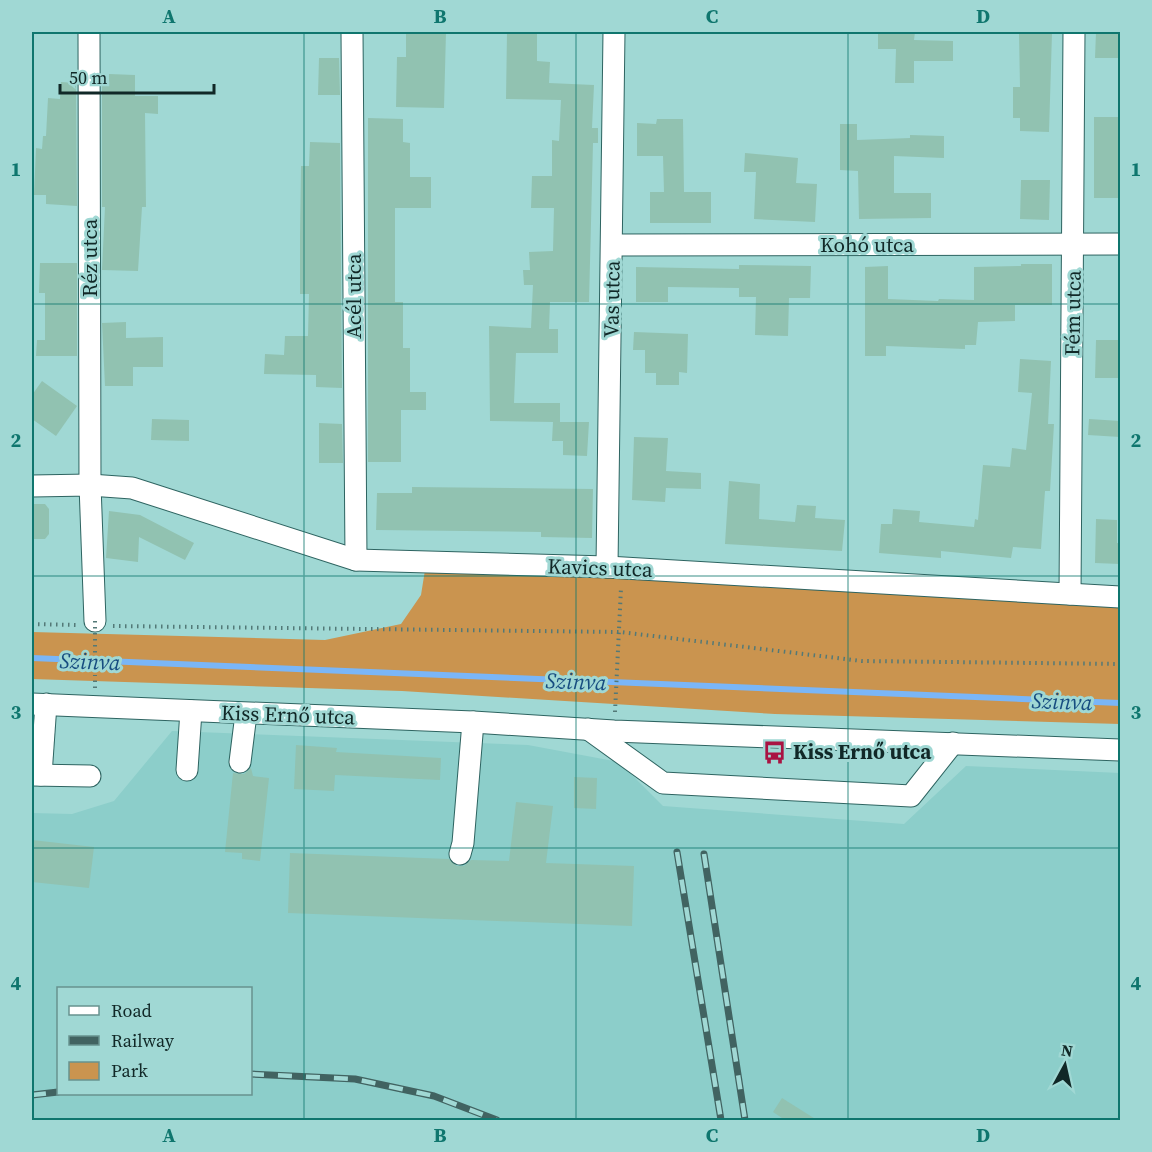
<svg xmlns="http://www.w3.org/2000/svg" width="1152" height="1152" viewBox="0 0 1152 1152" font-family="'Source Serif 4',serif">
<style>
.built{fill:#8cceca;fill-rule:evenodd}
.green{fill:#ca944f}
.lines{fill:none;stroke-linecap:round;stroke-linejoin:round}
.stream{stroke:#7ab6f7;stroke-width:6}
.building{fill:#91c2b1}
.minor-casing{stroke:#2e6461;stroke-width:23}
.path{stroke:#537977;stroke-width:4;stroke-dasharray:1.5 4.5;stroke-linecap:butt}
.minor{stroke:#fff;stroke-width:21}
.rail-casing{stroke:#416361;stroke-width:7}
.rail{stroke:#a0d8d4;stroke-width:4.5;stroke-dasharray:14;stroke-linecap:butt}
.path-bridge{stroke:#537977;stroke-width:4;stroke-dasharray:1.5 4.5;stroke-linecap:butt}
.grid{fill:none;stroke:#0f766e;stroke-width:1.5;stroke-opacity:0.55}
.labels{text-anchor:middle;stroke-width:6;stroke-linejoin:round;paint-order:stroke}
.street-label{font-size:21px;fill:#112827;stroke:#a0d8d4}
.poi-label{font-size:21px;font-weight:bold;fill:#112827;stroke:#a0d8d4;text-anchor:start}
.water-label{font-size:22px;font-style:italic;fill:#174d80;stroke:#a0d8d4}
.neatline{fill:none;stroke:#0f766e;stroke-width:2}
.grid-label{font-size:20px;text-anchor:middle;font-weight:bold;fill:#0f766e}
</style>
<rect width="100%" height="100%" fill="#a0d8d4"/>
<path class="built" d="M 172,731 L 528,745 L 619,762 L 663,806 L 904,824 L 966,766 L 1120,773 L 1120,1120 L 32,1120 L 32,813 L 72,814 L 114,801 ZM 58,988 L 250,988 L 250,1094 L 58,1094 Z"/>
<path class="green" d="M 425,570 L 710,581 L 1120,605 L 1120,724 L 775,714 L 402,691 L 32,679 L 32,632 L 325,640 L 401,624 L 421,595 Z"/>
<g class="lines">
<path class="stream" d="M 32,658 L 1120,703"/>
</g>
<g class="building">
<path d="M 406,32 L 446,32 L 444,108 L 396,107 L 397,57 L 406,57 Z"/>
<path d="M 507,32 L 537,32 L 537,61 L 550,62 L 549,83 L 594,85 L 592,128 L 598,128 L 598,143 L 593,143 L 589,302 L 550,302 L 549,329 L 558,329 L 558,353 L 516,353 L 514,403 L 560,403 L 560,422 L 589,422 L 587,456 L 563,455 L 563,441 L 552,441 L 553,422 L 490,421 L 489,326 L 531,328 L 533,285 L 524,285 L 523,270 L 530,270 L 529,252 L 553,251 L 554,208 L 531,208 L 532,176 L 552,176 L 552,140 L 559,141 L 561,100 L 506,99 Z"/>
<path d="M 896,32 L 915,32 L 914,40 L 953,41 L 953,61 L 914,61 L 914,83 L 895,83 L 896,49 L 878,49 L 878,33 Z"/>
<path d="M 1096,32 L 1120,32 L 1120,58 L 1095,58 Z"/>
<path d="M 1052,33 L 1049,132 L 1020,131 L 1020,118 L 1013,118 L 1013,87 L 1020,87 L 1019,34 Z"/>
<path d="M 319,58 L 339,58 L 340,95 L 318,95 Z"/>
<path d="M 109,74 L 135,75 L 135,96 L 158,96 L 158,114 L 145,113 L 146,207 L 142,207 L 138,271 L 102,270 L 105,207 L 102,207 L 102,84 L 109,84 Z"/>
<path d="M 61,82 L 76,83 L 77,206 L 46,204 L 46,195 L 34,195 L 36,148 L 42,149 L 43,136 L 46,136 L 48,98 L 60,99 Z"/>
<rect x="1094" y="117" width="26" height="81"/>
<path d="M 368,118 L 403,119 L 403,142 L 410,143 L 410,177 L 431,177 L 431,208 L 395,208 L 395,302 L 403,302 L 403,348 L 410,348 L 410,392 L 426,392 L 426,410 L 401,410 L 401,462 L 368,462 Z"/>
<path d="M 657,119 L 683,119 L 684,192 L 711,192 L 711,223 L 650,223 L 650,192 L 664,192 L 663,156 L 637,156 L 637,123 L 656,124 Z"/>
<path d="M 840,124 L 857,124 L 857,140 L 910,138 L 910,135 L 944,136 L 944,158 L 894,156 L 894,193 L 931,193 L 931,218 L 859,219 L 858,171 L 840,170 Z"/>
<path d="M 310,142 L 340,143 L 342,388 L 316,387 L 316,375 L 264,374 L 265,354 L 284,355 L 285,336 L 308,336 L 309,294 L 300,294 L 300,237 L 301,166 L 309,166 Z"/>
<path d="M 745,153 L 798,158 L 796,183 L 817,184 L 815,222 L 754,219 L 756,172 L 744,172 Z"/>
<path d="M 1021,180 L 1050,180 L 1049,220 L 1020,219 Z"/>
<path d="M 40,263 L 77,263 L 77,356 L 36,356 L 37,340 L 45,340 L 45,293 L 39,293 Z"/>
<path d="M 1021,264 L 1052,264 L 1052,305 L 1015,305 L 1015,321 L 978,322 L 976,345 L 965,345 L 965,349 L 886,346 L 886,356 L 865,356 L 865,267 L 888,266 L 888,299 L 938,301 L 939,299 L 974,300 L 974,267 L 1021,266 Z"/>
<path d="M 739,265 L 811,266 L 810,298 L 789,298 L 788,336 L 755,335 L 756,297 L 739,297 L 739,288 L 668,287 L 668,302 L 636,302 L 636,267 L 739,269 Z"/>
<path d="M 126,322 L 126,338 L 163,337 L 163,367 L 133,367 L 133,386 L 105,386 L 102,323 Z"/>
<path d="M 634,332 L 688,334 L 687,373 L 679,372 L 679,385 L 656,385 L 656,373 L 645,373 L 645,350 L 633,350 Z"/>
<path d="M 1096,340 L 1120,340 L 1120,378 L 1095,378 Z"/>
<path d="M 1020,359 L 1051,361 L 1048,424 L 1054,424 L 1050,491 L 1045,491 L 1041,549 L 1013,547 L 1011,558 L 941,551 L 941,558 L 879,553 L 881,524 L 892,524 L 893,509 L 920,511 L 919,522 L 974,527 L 975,519 L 978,520 L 983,465 L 1010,467 L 1012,448 L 1026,450 L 1032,393 L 1018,392 Z"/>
<path d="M 42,381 L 77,406 L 56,436 L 32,419 L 32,395 Z"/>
<path d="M 152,419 L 189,420 L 189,441 L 151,440 Z"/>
<path d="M 1089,419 L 1120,421 L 1120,437 L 1088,435 Z"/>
<path d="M 319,423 L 342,424 L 343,463 L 319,463 Z"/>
<path d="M 634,437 L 668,438 L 666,471 L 701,473 L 701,489 L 666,488 L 665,502 L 632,500 Z"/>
<path d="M 729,481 L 760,484 L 759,519 L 795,522 L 797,505 L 816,506 L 815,518 L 845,520 L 842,551 L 725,544 Z"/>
<path d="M 412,487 L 593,489 L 592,538 L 541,537 L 541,532 L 376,530 L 377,493 L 412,493 Z"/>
<path d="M 32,504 L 45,504 L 49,509 L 49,534 L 45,539 L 32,539 Z"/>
<path d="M 109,511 L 140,515 L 194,543 L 185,560 L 139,537 L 138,562 L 106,558 Z"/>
<path d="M 1096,519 L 1117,520 L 1117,543 L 1120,543 L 1120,564 L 1095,563 Z"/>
<path d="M 296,745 L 337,748 L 336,752 L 441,758 L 440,780 L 335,775 L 334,791 L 294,789 Z"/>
<path d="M 251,768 L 253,776 L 269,778 L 260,861 L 242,859 L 242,853 L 225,852 L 233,773 L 244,774 Z"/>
<path d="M 574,777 L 597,778 L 596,809 L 574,808 Z"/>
<path d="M 516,802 L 553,806 L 546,863 L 634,866 L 632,926 L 288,913 L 290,853 L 449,859 L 457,866 L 464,866 L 471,860 L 509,861 Z"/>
<path d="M 32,840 L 94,847 L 89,888 L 32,882 Z"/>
<path d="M 782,1098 L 817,1120 L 785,1120 L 773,1112 Z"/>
</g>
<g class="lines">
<defs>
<g id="minor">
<path d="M 89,32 L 90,485 L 95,621"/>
<path d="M 352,32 L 356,560"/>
<path d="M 613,245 L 1120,244"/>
<path d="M 32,486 L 90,485 L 132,488 L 356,560 L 607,567 L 1120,597"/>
<path d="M 607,567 L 614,32"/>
<path d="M 1070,594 L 1074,32"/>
<path d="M 32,704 L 473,722 L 614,731 L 1120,750"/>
<path d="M 588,729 L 663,783 L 911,796 L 953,743"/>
<path d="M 240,762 L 246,714"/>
<path d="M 187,770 L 191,711"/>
<path d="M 32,775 L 90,776"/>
<path d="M 41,775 L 46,704"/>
<path d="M 460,854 L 463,843 L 473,722"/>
</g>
</defs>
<use href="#minor" class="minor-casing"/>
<g class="path">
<path d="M 32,624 L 76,625"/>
<path d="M 113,626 L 620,632 L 862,661 L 1120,664"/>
<path d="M 95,688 L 95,675"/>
<path d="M 615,712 L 621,588"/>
</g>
<use href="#minor" class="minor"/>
<defs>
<g id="rail">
<path d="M 677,852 L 721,1120"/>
<path d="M 704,854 L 745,1120"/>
<path d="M 250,1074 L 355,1079 L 434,1096 L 497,1120"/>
<path d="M 32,1095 L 58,1092"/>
</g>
</defs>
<use href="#rail" class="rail-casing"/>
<use href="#rail" class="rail"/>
<path class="path-bridge" d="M 95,621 L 95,675"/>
</g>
<path class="grid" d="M 304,32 L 304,1120M 576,32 L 576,1120M 848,32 L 848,1120M 32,304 L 1120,304M 32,576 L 1120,576M 32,848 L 1120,848"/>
<defs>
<symbol id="bus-bare" viewBox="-9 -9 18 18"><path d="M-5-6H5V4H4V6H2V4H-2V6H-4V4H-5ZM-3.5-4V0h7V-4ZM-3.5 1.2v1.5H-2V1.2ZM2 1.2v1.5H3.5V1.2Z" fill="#a91342" stroke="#a0d8d4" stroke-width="2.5" paint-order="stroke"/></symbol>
</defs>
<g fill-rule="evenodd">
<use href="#bus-bare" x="758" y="736" width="33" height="33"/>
</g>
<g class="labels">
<g class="street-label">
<text x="867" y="252">Kohó utca</text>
<text transform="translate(90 258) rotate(-90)" y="7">Réz utca</text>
<text transform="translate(354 296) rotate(-90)" y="7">Acél utca</text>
<text transform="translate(612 299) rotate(-89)" y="7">Vas utca</text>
<text transform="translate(1073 313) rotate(-89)" y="7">Fém utca</text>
<text transform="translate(600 568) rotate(2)" y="7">Kavics utca</text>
<text transform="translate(288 715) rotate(2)" y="7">Kiss Ernő utca</text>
</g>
<g class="poi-label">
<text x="793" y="759">Kiss Ernő utca</text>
</g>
<g class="water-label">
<text transform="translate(90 661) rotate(2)" y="8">Szinva</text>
<text transform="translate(576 681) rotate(2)" y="8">Szinva</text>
<text transform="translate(1062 701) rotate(2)" y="8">Szinva</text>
</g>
</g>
<rect width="1152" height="1152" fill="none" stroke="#a0d8d4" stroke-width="66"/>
<rect x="57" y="987" width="195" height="108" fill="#a0d8d4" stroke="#67928f" stroke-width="1.5"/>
<rect x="69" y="1006" width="30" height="9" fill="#ffffff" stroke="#67928f" stroke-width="1.5"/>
<text x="111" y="1017" font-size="18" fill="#112827">Road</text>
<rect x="69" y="1036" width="30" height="9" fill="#416361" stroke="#67928f" stroke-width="1.5"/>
<text x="111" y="1047" font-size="18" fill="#112827">Railway</text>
<rect x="69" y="1062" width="30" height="18" fill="#ca944f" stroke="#67928f" stroke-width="1.5"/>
<text x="111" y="1077" font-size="18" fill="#112827">Park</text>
<g transform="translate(1065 1065) rotate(8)" stroke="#a0d8d4" stroke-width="4.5" paint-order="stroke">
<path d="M0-4.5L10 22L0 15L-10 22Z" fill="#112827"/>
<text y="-9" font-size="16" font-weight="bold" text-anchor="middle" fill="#112827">N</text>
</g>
<path d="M60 84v9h154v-9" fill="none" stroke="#112827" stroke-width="3"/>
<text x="69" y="84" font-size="18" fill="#112827" stroke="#a0d8d4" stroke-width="4.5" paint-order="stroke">50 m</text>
<rect x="33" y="33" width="1086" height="1086" class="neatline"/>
<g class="grid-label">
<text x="169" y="23">A</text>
<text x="440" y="23">B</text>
<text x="712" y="23">C</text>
<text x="983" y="23">D</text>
<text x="16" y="176">1</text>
<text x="1136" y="176">1</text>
<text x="16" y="447">2</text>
<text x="1136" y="447">2</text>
<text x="16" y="719">3</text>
<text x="1136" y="719">3</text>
<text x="16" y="990">4</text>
<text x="1136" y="990">4</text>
<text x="169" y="1142">A</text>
<text x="440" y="1142">B</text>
<text x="712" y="1142">C</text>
<text x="983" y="1142">D</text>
</g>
</svg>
